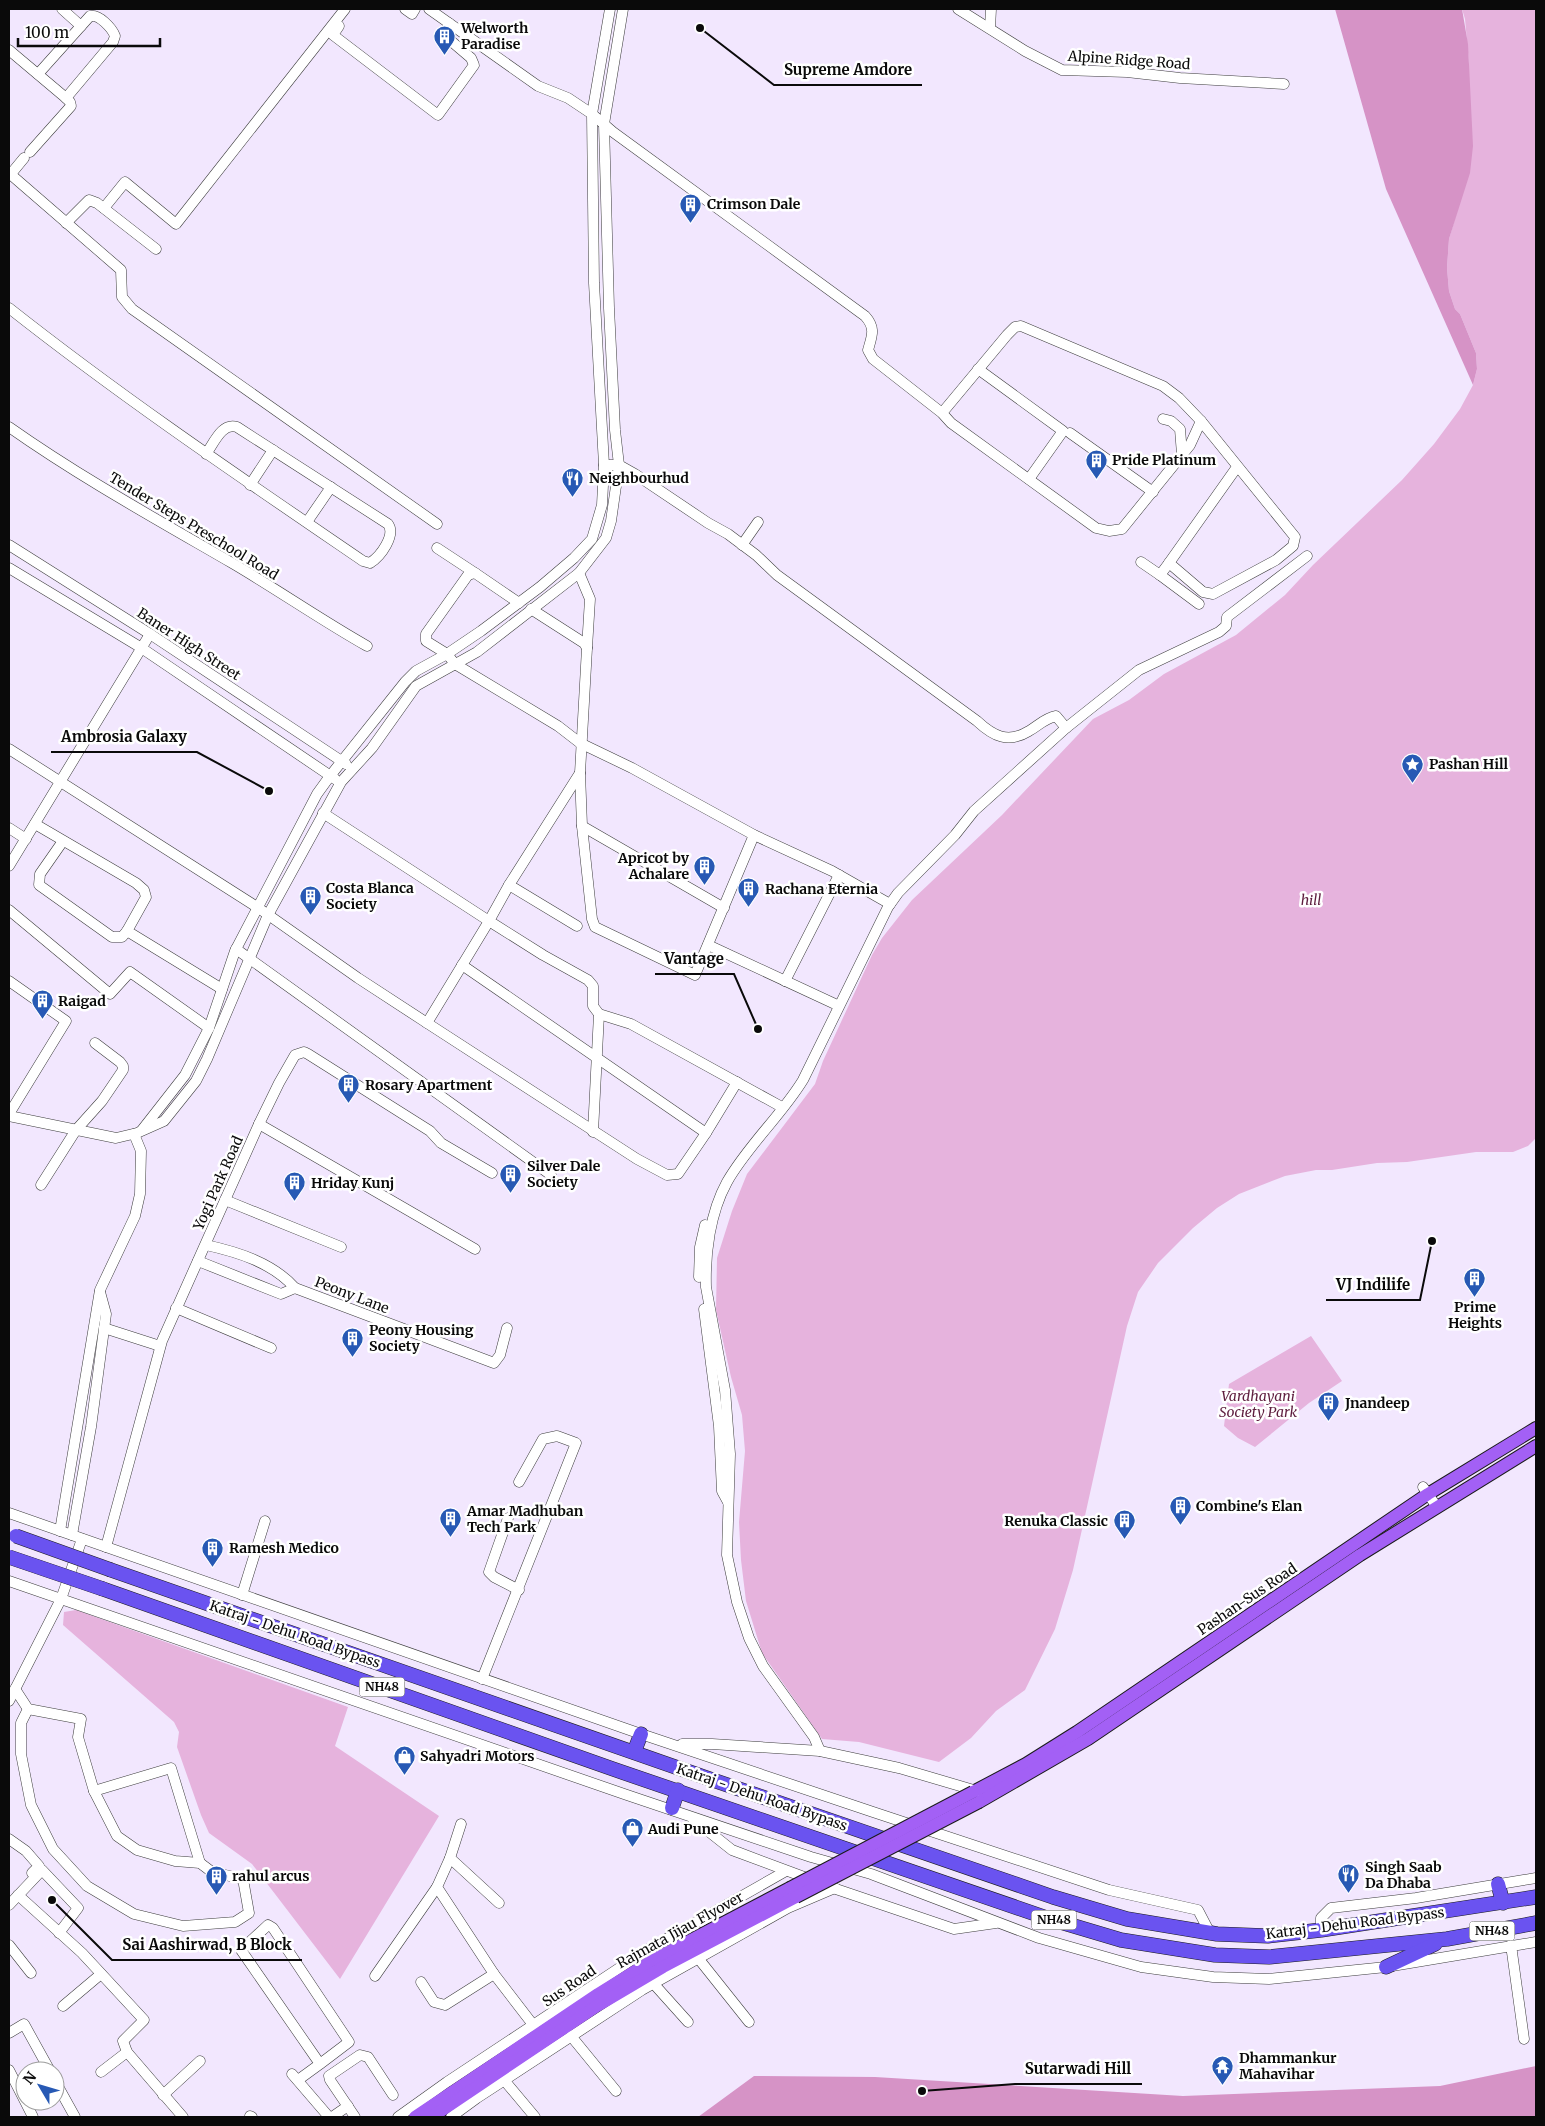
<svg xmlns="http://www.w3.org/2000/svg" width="1545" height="2126" viewBox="0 0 1545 2126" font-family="Merriweather,serif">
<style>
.green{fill:#e6b3dd}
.forest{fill:#d693c6}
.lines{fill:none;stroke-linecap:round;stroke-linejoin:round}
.minor-casing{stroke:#3d3d3d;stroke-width:11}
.major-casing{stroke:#1b1b1b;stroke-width:14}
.highway-casing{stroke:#1b1b1b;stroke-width:15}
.minor{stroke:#fff;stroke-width:10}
.major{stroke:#a360f5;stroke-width:12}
.highway{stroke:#6a53f0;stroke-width:14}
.major-bridge-casing{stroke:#1b1b1b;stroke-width:14;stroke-linecap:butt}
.highway-bridge-casing{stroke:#1b1b1b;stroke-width:15;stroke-linecap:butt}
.major-bridge{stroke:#a360f5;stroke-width:12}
.highway-bridge{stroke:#6a53f0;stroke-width:14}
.labels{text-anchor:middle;stroke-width:5;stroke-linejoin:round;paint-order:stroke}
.shield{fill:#fff;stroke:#545454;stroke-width:1}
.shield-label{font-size:12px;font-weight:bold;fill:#0a0a0a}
.poi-label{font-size:14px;font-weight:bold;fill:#0a0a0a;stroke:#fff;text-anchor:start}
.street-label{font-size:14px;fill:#0a0a0a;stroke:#fff}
.park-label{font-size:14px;font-style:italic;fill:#5e1d3e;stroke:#fff}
.leader{fill:none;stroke:#0a0a0a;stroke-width:2}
.callout-dot{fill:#0a0a0a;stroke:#fff;stroke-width:2}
.callout-label{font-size:15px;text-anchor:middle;font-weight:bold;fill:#0a0a0a;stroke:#fff;stroke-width:5;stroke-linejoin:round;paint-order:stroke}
</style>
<rect width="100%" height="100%" fill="#f2e7fe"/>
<g class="green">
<path d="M 1462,9 L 1536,9 L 1536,1138 L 1528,1146 L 1513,1152 L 1476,1152 L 1407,1162 L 1377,1163 L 1332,1170 L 1316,1170 L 1285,1176 L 1239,1194 L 1217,1208 L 1193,1228 L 1158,1263 L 1138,1292 L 1127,1326 L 1073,1570 L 1055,1629 L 1025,1690 L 996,1711 L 971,1738 L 939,1762 L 859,1742 L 822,1739 L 762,1653 L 746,1601 L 741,1560 L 739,1522 L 745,1451 L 742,1415 L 731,1377 L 716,1310 L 717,1258 L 732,1211 L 747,1174 L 815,1084 L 823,1061 L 872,955 L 882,938 L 912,900 L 1002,815 L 1093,719 L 1129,700 L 1164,674 L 1236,635 L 1285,595 L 1313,565 L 1402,480 L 1434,444 L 1460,409 L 1473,385 L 1477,369 L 1476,353 L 1460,314 L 1455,309 L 1449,291 L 1447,268 L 1449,239 L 1466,181 L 1469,63 L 1465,19 Z"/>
<path d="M 1311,1336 L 1342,1381 L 1309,1403 L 1255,1447 L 1238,1438 L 1224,1426 L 1229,1384 Z"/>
<path d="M 76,1610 L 348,1707 L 335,1746 L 439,1816 L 340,1979 L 252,1864 L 209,1833 L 201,1815 L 177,1747 L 179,1732 L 174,1722 L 63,1625 L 64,1612 Z"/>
</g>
<g class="forest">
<path d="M 1335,9 L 1462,9 L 1468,44 L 1473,146 L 1470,173 L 1449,239 L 1447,268 L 1449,291 L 1455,309 L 1460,314 L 1476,353 L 1477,369 L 1473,385 L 1386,189 Z"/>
<path d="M 1536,2066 L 1536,2117 L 698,2117 L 754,2076 L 875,2077 L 1183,2096 L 1440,2086 Z"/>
</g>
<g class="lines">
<defs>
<g id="minor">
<path d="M 62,9 L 81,26"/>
<path d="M 405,9 L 412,14 L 415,9"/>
<path d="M 429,9 L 538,86 L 568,98 L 592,114 L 613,132 L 865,316 C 876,328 872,336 868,350 L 873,359 L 942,413 L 951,423 L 1096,528 L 1109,531 L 1122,529 L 1190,445 L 1201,421 L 1179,398 L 1163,386 L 1021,326 L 1015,327 L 1007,335 L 942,413"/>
<path d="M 958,9 L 1025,51 L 1062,70 L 1127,72 L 1180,78 L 1284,84"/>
<path d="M 339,26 L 333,35 L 438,115 L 474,65 L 471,58 L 444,35 L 449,23"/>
<path d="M 990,28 L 991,9"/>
<path d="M 9,50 L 66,98"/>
<path d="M 30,152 L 71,106 L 70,102 L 66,98 L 113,42 L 115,36 C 112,28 99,14 90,16 L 38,74"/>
<path d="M 9,173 L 121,270 L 122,297 L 132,309 L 437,524"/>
<path d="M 10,175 L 24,158"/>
<path d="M 104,208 L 125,182 L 176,224 L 345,9"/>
<path d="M 66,223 L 89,200 L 97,203 L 156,249"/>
<path d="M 9,308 C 123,398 243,479 363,561 L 370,563 C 381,556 396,535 388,524 L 237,427 C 222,422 214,443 206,454"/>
<path d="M 978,369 L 1063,431 L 1029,479"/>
<path d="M 1163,419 L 1171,421 L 1180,429 L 1182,454"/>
<path d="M 1201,421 L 1295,537 L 1293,546 L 1276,560 L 1213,594 L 1203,592 L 1169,563 L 1237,467"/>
<path d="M 9,427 C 80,477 156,519 232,563 C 278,590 321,620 367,646"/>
<path d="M 1070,433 L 1153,492"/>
<path d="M 604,465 L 619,465 L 635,474 L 708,523 L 728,534 L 756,555 L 777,575 L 977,721 C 993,736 1008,744 1029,731 C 1038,726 1045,718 1056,716 L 1066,728"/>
<path d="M 250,485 L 273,450"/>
<path d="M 307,522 L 331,487"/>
<path d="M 9,545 L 150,634 L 346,764"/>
<path d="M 742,545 L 758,522"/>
<path d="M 437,548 L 475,573"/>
<path d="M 1141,562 L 1160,575 L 1169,563"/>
<path d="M 9,568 L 140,647 L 335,779"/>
<path d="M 579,573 L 590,599 L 587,648"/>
<path d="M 1160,575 L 1199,604"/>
<path d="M 519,603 L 475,573 L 468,575 L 426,634 L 426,641 L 447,654 L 455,664 L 558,726 L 580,743 L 632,768 L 754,835 L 832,871 L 890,904"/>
<path d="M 531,609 L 584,643 L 587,648 L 580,773 L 582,826 L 592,919 L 595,927 L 695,975 L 754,835"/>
<path d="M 9,749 L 257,907 L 358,978 L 427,1023"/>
<path d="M 323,813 L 489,921 L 427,1023 L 637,1159 L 667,1175 L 678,1174 L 706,1133 L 737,1082"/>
<path d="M 35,824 L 136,883 L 144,890 L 146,897 L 127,931 L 222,989"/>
<path d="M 582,826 L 724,908"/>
<path d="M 9,828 L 26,839"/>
<path d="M 63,841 L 40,874 L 39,885 L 112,937 L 122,937 L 127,931"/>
<path d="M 9,866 L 150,634"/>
<path d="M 509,885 L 580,773"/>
<path d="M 9,910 L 110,994 L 130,972 L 209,1028"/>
<path d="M 577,926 L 509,885 L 489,921 L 543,955 L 588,980 L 593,986 L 593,1006 L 599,1014 L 631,1024 L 780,1106"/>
<path d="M 708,945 L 835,1004"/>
<path d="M 236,949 L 551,1175"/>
<path d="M 462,965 L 706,1133"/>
<path d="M 9,981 L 66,1021 L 9,1114"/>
<path d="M 785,981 L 839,875"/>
<path d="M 9,1116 L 116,1138 L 137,1133 L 164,1121 L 196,1081 L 207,1059 L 268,915 L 341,782 L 372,748 L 416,686 L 477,652 L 579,573 L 606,538 L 611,521 L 619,465 L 615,430 L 609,308 L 604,124 L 623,9"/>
<path d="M 259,1124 L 475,1249"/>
<path d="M 142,1130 L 185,1075 L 209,1028 L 235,951 L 317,794 L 330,776 L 405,682 L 416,671 L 447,654 L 481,631 L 540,587 L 574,558 L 592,539 L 602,505 L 604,465 L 594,283 L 592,114 L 610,9"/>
<path d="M 593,1132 L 599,1014"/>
<path d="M 41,1185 L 76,1130 L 102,1101 L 123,1070 L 123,1066 L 120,1062 L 95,1043"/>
<path d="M 225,1200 L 341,1247"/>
<path d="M 206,1245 C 238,1252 273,1263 295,1288 L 494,1363 L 500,1355 L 507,1328"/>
<path d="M 198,1261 L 281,1294 L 295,1288"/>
<path d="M 699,1277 L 700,1247 L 705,1225"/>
<path d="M 176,1308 L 271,1348"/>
<path d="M 704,1309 L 719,1426 L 722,1491 L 728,1502"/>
<path d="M 104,1328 L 160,1346"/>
<path d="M 1423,1487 L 1437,1507"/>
<path d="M 9,1513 L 641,1734 L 873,1812 L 1109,1890 L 1198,1910 L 1210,1933"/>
<path d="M 508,1518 L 489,1572 L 494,1577 L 519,1590"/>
<path d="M 60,1531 L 100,1290 L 135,1216 L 140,1194 L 141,1151 L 134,1134"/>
<path d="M 72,1535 L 91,1427 L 106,1314 L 100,1292"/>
<path d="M 106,1547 L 162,1341 L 259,1124 L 279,1083 L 295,1055 L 304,1052 L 308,1054 L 430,1131 L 441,1143 L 492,1173"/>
<path d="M 9,1581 L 627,1795 L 811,1857 L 871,1874 L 1039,1938 L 1141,1967 L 1213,1977 L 1269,1979 L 1386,1967 L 1536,1942"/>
<path d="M 242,1595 L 265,1521"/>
<path d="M 482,1679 L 576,1443 L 557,1436 L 543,1439 L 519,1482"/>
<path d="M 15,1689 L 28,1709 L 81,1719 L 78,1737 L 94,1791 L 171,1768 L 200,1863"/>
<path d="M 9,1701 L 61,1599 L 82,1539"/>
<path d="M 28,1709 L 21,1723 L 21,1754 L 31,1805 L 53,1849 L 87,1886 L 134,1914 L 183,1926 L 235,1922 L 249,1913 L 243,1879 L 212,1872 L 200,1863 L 175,1861 L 137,1850 L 117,1836 L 94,1791"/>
<path d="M 682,1744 L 712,1744 L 820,1751 L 899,1768 L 977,1791"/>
<path d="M 820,1751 L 814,1737 L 763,1666 L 749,1638 L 737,1602 L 727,1555 L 730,1454 L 725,1390 L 706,1287 C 705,1253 710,1213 727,1182 C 748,1145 781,1116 803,1080 L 888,907 L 898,893 L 955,835 L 974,811 L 1066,728 L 1139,670 L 1219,632 L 1226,626 L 1227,617 L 1307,556"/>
<path d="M 693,1819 L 732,1850 L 812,1880"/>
<path d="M 461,1824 L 450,1858 L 499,1903"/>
<path d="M 9,1839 L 26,1851 L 39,1866 L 32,1873"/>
<path d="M 450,1858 L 437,1887 L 494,1974 L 534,2026"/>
<path d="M 830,1887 L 954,1929 L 996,1923"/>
<path d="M 18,1895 L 82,1953 L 144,2020 L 123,2041 L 127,2052 L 183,2117"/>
<path d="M 9,1905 L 42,1870 L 78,1908 L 59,1933"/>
<path d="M 1321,1930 L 1321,1918 L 1331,1908 L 1416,1898 L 1536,1878"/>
<path d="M 9,1945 L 31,1973"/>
<path d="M 1511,1945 L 1524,2039"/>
<path d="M 698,1958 L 749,2022"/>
<path d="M 375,1976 L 437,1887"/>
<path d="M 421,1982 L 434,2002 L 445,2005 L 494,1974"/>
<path d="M 653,1983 L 688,2022"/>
<path d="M 63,2006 L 101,1974"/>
<path d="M 9,2033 L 24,2024 L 50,2071"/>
<path d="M 571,2036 L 616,2091"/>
<path d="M 9,2070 L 33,2117"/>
<path d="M 101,2072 L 127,2052"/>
<path d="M 292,2074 L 329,2117"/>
<path d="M 298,2080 L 320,2064 L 241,1950 L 268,1925 L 273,1928 L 349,2042 L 320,2064"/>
<path d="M 504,2080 L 535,2117"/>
<path d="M 55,2081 L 75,2117"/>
<path d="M 163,2095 L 200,2061"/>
<path d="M 250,2116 L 252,2117"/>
<path d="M 332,2117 L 348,2106"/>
<path d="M 355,2117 L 330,2080 L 329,2076 L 360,2055 L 368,2057 L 393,2095"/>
<path d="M 398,2117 L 447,2082 L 645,1951 L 786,1871"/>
<path d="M 451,2117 L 477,2098 L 642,1990 L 788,1908 L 835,1888"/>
</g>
<g id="major">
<path d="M 973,1792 L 1026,1764 L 1077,1732 L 1428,1494 L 1536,1428"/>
<path d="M 979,1802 L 1088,1739 L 1360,1555 L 1536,1446"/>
<path d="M 415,2117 L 598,1994 L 651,1961 L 790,1888"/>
<path d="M 432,2117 L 597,2006 L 663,1967 L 796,1897"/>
</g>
<g id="highway">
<path d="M 111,1570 L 707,1778 L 1053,1897 L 1127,1919 L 1217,1934 L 1268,1936 L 1321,1930 L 1536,1897"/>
<path d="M 103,1589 L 613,1769 L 1047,1918 L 1121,1940 L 1215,1955 L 1269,1957 L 1447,1939 L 1536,1923"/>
<path d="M 634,1752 L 641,1734"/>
<path d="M 672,1808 L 678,1790"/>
<path d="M 1498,1884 L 1503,1903"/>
<path d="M 1386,1967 L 1435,1944"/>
</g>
</defs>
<use href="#minor" class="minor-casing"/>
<use href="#major" class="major-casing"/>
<use href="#highway" class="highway-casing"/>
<use href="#minor" class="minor"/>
<use href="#major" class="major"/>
<use href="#highway" class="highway"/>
<defs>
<g id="major-bridge">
<path d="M 790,1888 L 973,1792"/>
<path d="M 796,1897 L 979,1802"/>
</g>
<g id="highway-bridge">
<path d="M 16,1536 L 111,1570"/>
<path d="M 9,1557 L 103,1589"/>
</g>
</defs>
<use href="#major-bridge" class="major-bridge-casing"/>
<use href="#highway-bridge" class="highway-bridge-casing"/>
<use href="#major-bridge" class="major-bridge"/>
<use href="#highway-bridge" class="highway-bridge"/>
</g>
<defs>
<symbol id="building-pin" viewBox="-11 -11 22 30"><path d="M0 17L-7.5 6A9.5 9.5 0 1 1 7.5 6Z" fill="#2759b4" stroke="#fff"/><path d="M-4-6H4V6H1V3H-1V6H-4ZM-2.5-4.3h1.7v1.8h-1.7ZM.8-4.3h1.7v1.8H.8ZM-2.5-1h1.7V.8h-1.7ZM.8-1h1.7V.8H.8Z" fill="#fff"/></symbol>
<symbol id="restaurant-pin" viewBox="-11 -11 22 30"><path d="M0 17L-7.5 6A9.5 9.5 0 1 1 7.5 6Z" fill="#2759b4" stroke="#fff"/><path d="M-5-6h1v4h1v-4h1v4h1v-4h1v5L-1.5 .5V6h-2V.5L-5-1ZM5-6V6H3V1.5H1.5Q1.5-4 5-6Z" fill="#fff"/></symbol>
<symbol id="sight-pin" viewBox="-11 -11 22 30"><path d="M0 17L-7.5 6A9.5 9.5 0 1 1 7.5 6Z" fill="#2759b4" stroke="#fff"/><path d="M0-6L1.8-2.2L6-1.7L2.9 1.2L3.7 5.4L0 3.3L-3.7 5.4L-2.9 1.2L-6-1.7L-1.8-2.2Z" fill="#fff"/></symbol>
<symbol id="shop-pin" viewBox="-11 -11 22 30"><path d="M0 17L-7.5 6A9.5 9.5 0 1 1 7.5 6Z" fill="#2759b4" stroke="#fff"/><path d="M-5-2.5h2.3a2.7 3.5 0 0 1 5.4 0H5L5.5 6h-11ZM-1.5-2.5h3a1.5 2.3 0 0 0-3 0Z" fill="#fff"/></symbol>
<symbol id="temple-pin" viewBox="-11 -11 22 30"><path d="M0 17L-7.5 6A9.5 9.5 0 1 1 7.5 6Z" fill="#2759b4" stroke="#fff"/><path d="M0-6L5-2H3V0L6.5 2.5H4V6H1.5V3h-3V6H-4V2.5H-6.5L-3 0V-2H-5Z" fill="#fff"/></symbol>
</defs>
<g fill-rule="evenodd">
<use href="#building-pin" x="432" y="24" width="25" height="34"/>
<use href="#building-pin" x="678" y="192" width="25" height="34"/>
<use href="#building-pin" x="1084" y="448" width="25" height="34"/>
<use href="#restaurant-pin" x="560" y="466" width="25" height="34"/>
<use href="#sight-pin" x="1400" y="752" width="25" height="34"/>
<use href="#building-pin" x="692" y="854" width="25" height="34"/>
<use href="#building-pin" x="736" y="876" width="25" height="34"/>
<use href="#building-pin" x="298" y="884" width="25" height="34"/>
<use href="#building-pin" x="30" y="988" width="25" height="34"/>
<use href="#building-pin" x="336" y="1072" width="25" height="34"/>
<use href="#building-pin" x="498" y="1162" width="25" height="34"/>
<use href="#building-pin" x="282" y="1170" width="25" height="34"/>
<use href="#building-pin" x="1462" y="1266" width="25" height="34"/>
<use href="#building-pin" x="340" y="1326" width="25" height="34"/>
<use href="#building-pin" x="1316" y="1390" width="25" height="34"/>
<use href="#building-pin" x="1168" y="1494" width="25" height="34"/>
<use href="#building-pin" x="438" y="1506" width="25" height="34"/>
<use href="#building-pin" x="1112" y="1508" width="25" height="34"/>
<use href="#building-pin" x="200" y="1536" width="25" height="34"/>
<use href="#shop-pin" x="392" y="1744" width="25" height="34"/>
<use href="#shop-pin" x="620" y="1816" width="25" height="34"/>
<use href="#restaurant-pin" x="1336" y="1862" width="25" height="34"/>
<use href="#building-pin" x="204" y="1864" width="25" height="34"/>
<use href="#temple-pin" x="1210" y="2054" width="25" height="34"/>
</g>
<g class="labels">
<g class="shield">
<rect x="359.5" y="1677.5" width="45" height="19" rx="4"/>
<rect x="1031.5" y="1910.5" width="45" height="19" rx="4"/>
<rect x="1469.5" y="1921.5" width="45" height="19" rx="4"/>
</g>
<g class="shield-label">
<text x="382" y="1691">NH48</text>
<text x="1054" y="1924">NH48</text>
<text x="1492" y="1935">NH48</text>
</g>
<g class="poi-label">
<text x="461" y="33">Welworth<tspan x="461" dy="16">Paradise</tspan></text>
<text x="707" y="209">Crimson Dale</text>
<text x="1112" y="465">Pride Platinum</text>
<text x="589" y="483">Neighbourhud</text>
<text x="1429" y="769">Pashan Hill</text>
<text x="689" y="863" text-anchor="end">Apricot by<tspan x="689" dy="16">Achalare</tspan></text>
<text x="326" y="893">Costa Blanca<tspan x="326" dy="16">Society</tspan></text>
<text x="765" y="894">Rachana Eternia</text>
<text x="58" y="1006">Raigad</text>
<text x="365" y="1090">Rosary Apartment</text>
<text x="527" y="1171">Silver Dale<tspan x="527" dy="16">Society</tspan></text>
<text x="311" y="1188">Hriday Kunj</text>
<text x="1475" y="1312" text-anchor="middle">Prime<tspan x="1475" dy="16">Heights</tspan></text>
<text x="369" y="1335">Peony Housing<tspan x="369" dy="16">Society</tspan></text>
<text x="1345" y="1408">Jnandeep</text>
<text x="1196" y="1511">Combine's Elan</text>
<text x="467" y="1516">Amar Madhuban<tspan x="467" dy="16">Tech Park</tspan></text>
<text x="1108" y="1526" text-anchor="end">Renuka Classic</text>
<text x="229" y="1553">Ramesh Medico</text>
<text x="420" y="1761">Sahyadri Motors</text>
<text x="648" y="1834">Audi Pune</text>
<text x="1365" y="1872">Singh Saab<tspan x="1365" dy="16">Da Dhaba</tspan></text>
<text x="232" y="1881">rahul arcus</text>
<text x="1239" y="2063">Dhammankur<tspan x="1239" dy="16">Mahavihar</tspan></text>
</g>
<g class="street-label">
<text transform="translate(1129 60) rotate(4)" y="5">Alpine Ridge Road</text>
<text transform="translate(194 526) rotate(31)" y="5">Tender Steps Preschool Road</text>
<text transform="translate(189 644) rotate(33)" y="5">Baner High Street</text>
<text transform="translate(218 1183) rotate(-66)" y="5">Yogi Park Road</text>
<text transform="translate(352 1295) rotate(21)" y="5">Peony Lane</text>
<text transform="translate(1247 1599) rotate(-34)" y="5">Pashan-Sus Road</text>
<text transform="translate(295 1634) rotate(19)" y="5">Katraj - Dehu Road Bypass</text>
<text transform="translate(762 1797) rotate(19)" y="5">Katraj - Dehu Road Bypass</text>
<text transform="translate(1355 1923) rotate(-7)" y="5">Katraj - Dehu Road Bypass</text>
<text transform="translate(680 1930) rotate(-29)" y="5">Rajmata Jijau Flyover</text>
<text transform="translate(569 1986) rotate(-34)" y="5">Sus Road</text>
</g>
<g class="park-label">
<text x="1311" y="905">hill</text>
<text x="1258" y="1401">Vardhayani<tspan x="1258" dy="16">Society Park</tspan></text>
</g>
</g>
<path class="leader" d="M700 28L774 85H922M269 791L197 752H51M758 1029L734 974H655M1432 1241L1420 1300H1326M52 1900L112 1960H302M922 2091L1015 2084H1142"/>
<g class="callout-dot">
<circle cx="700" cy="28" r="5"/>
<circle cx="269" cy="791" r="5"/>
<circle cx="758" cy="1029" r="5"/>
<circle cx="1432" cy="1241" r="5"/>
<circle cx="52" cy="1900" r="5"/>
<circle cx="922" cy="2091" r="5"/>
</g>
<g class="callout-label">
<text x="848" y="75">Supreme Amdore</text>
<text x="124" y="742">Ambrosia Galaxy</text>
<text x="694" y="964">Vantage</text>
<text x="1373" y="1290">VJ Indilife</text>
<text x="207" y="1950">Sai Aashirwad, B Block</text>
<text x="1078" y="2074">Sutarwadi Hill</text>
</g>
<rect width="1545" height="2126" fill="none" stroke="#0a0a0a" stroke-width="20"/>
<g transform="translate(40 2086) rotate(308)"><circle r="24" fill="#ffffff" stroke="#9d9d9d"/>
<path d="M0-4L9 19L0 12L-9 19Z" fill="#2759b4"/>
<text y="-8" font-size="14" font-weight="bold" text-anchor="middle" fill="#0a0a0a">N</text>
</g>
<path d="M18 38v8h142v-8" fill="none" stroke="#0a0a0a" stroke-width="2.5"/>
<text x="25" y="38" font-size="15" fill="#0a0a0a" stroke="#ffffff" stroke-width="4" paint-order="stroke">100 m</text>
</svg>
